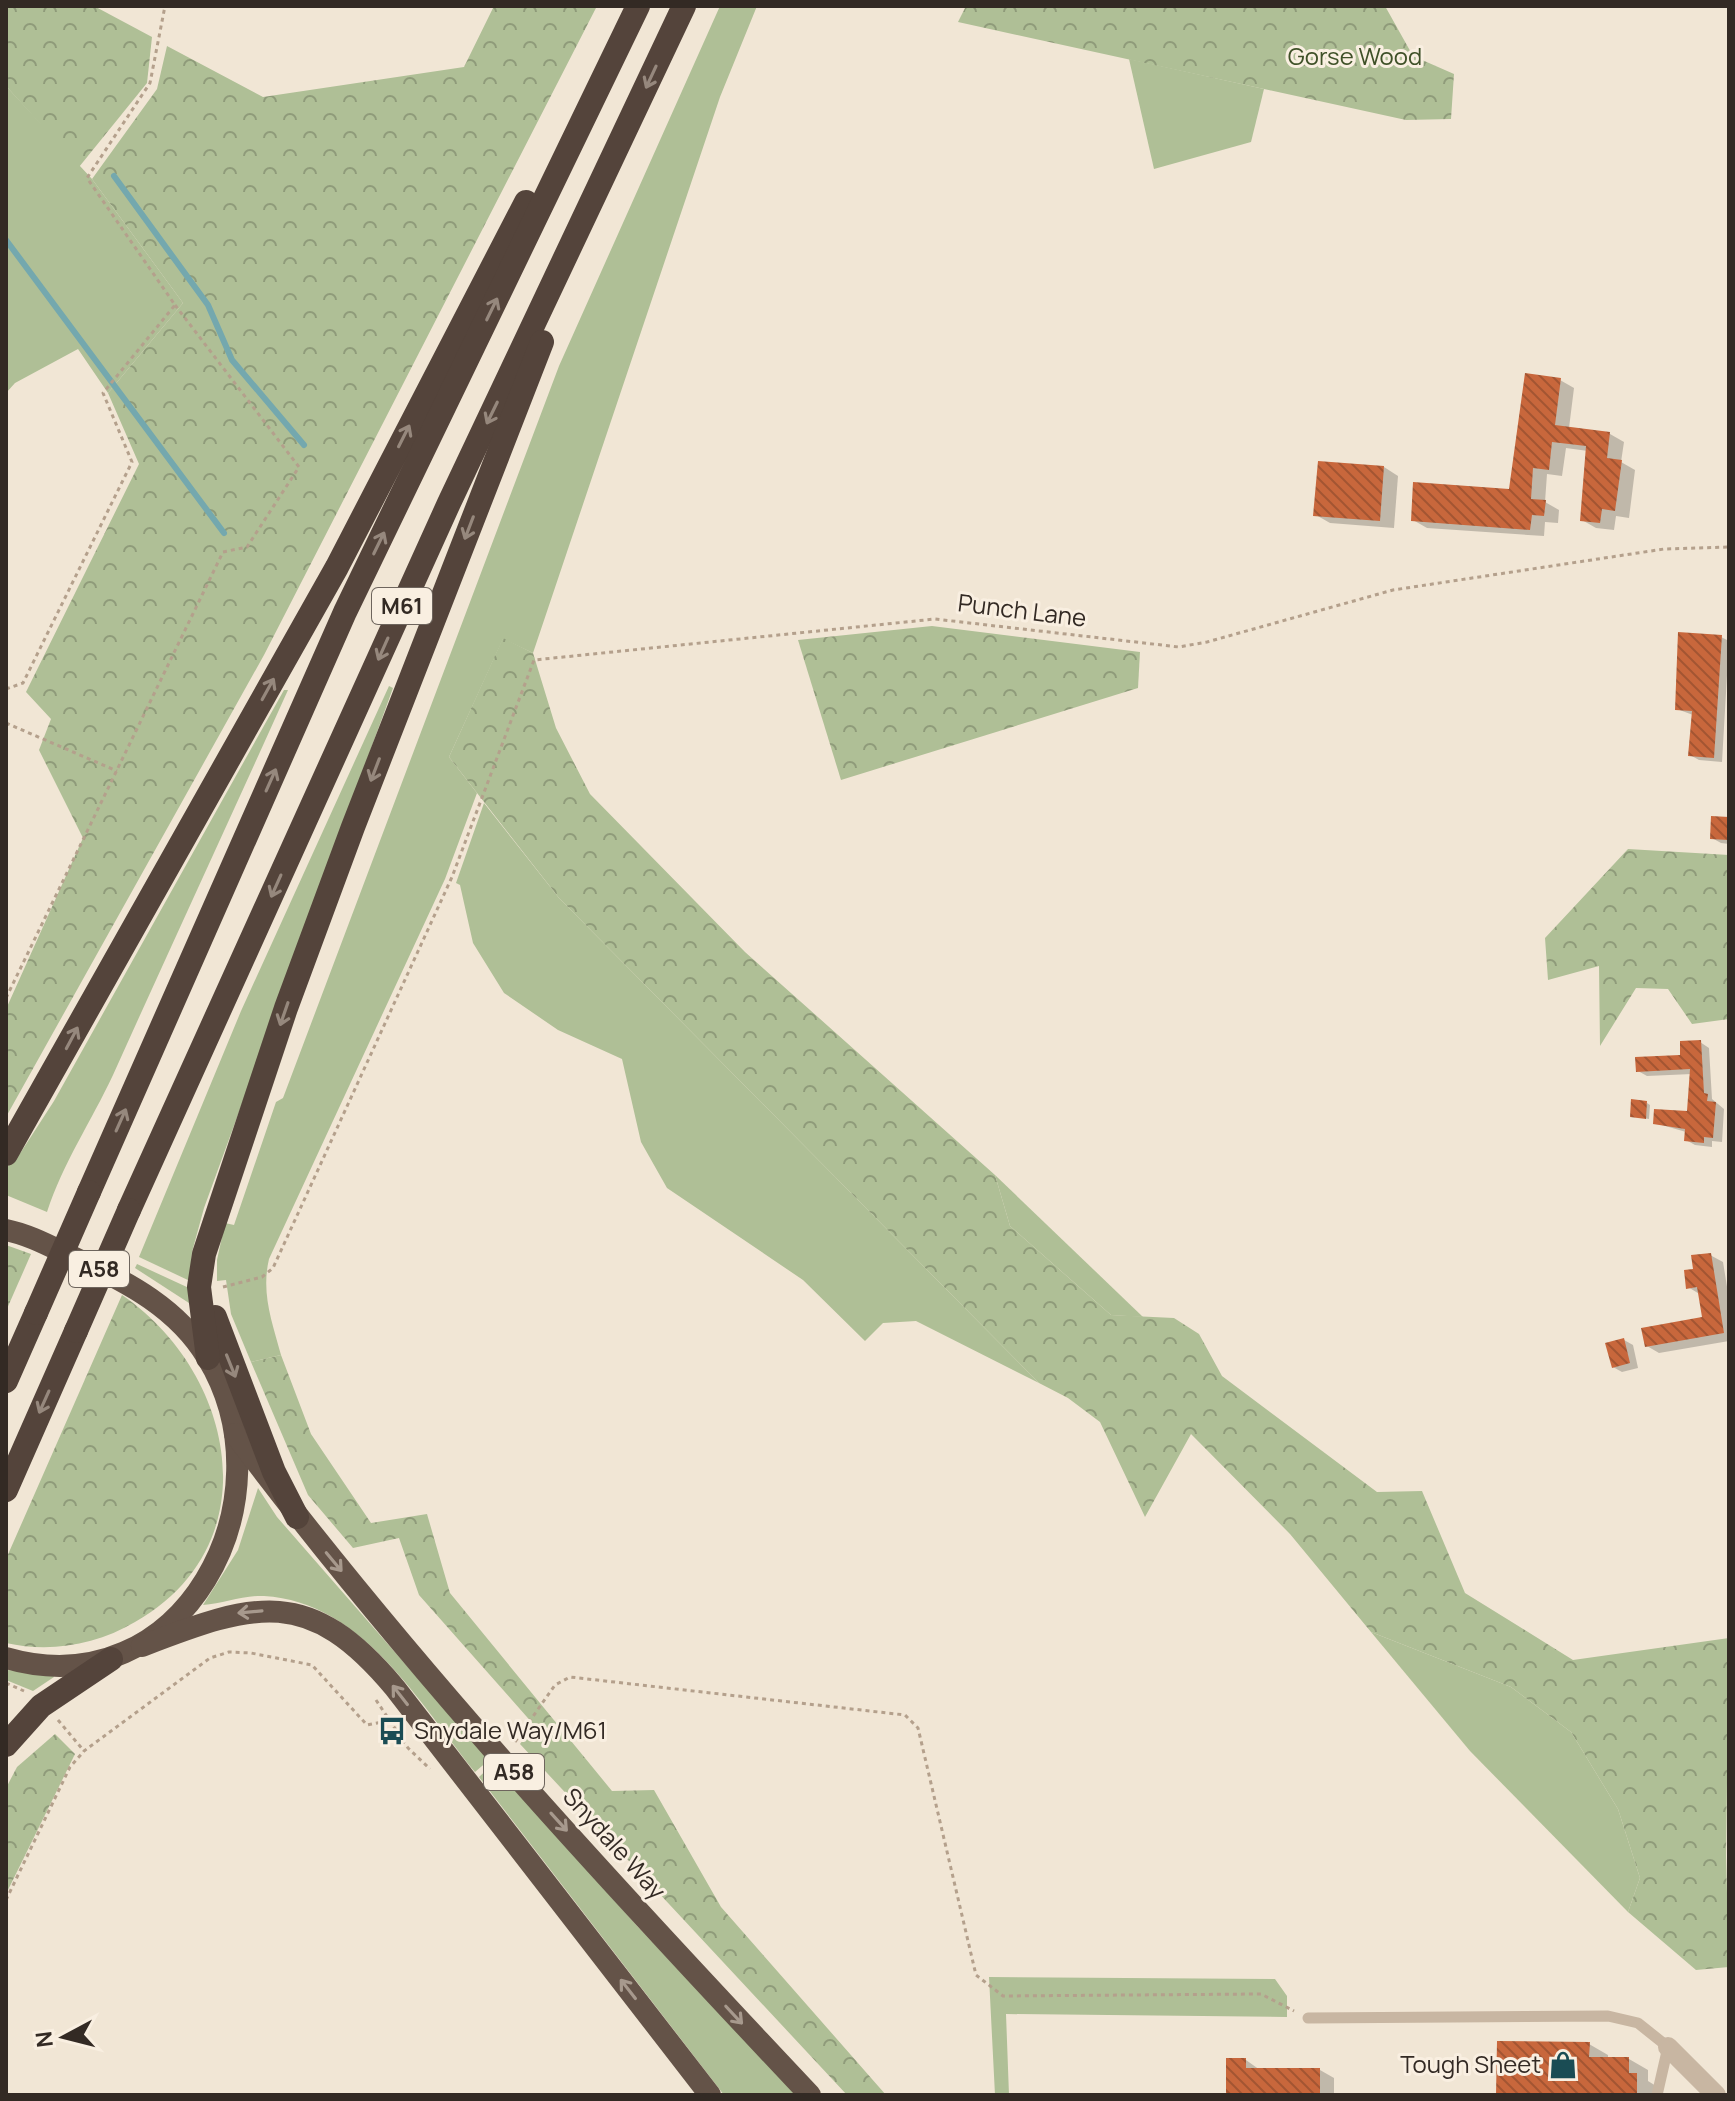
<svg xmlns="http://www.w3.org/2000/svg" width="1735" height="2101" viewBox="0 0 1735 2101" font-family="Manrope,sans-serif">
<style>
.green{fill:#afbf96}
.forest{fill:url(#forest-crowns)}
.shadow{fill:#0003}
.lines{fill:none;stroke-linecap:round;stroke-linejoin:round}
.stream{stroke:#74a8ae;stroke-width:6}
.building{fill:url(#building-back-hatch)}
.path{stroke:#b4a08c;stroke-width:3;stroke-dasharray:4 4;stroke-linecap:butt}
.service{stroke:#c8b6a2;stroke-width:11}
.minor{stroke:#c8b6a2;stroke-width:20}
.trunk{stroke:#645348;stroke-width:22}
.motorway{stroke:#54443b;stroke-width:24}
.motorway-bridge{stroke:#54443b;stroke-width:24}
.oneway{stroke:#96887d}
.oneway2{stroke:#a7998d}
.labels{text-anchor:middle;stroke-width:6;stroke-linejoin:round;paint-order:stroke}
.shield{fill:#f9efe1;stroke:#6e655d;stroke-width:2}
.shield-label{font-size:22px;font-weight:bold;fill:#332a24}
.park-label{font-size:24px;fill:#3f5128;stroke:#f9efe1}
.street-label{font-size:24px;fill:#332a24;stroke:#f9efe1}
.poi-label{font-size:24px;fill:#332a24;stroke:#f9efe1;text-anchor:start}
</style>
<defs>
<pattern id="forest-crowns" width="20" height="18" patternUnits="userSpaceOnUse" patternTransform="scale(2)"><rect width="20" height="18" fill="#afbf96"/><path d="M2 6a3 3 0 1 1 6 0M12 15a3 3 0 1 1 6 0" fill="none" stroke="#8f9b7a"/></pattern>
<pattern id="building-back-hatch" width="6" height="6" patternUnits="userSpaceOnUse" patternTransform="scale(2)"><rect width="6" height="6" fill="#c8673c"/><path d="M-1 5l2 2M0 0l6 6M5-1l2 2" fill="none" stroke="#a35532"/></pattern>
</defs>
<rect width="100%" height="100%" fill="#f1e6d5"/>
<g class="green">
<path d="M 720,6 L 757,6 L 720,97 L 533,653 L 503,639 L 449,757 L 477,793 L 445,879 L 269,1259 C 261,1293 272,1322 281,1355 L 251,1362 L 231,1314 L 226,1280 L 217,1281 L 217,1260 L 225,1223 L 234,1225 L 276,1102 L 283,1098 L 559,366 Z"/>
<path d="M 1129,59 L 1264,89 L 1251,142 L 1154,169 Z"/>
<path d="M 6,86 L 92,179 L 183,303 L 108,393 L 78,349 L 15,383 L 6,393 Z"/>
<path d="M 389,686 L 393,688 L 204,1208 L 192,1252 L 190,1281 L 139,1257 L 241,1011 Z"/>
<path d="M 284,690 L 288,690 C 230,819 171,946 113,1075 C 91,1122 63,1163 47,1212 L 6,1195 L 6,1168 L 21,1152 L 54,1101 Z"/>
<path d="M 484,803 L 559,898 L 1039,1383 L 916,1321 L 883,1323 L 865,1341 L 803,1280 L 667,1188 L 641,1142 L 622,1059 L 558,1030 L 504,993 L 473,943 L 460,885 L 456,883 Z"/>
<path d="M 995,1175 L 1143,1317 L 1111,1315 L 1010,1226 Z"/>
<path d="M 137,1264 L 189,1288 L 189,1303 L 135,1268 Z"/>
<path d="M 258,1488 L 277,1517 L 489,1760 L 475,1772 C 419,1703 363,1602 264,1596 C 243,1595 223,1604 203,1605 L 238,1550 Z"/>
<path d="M 1371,1632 L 1511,1687 L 1571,1732 L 1618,1809 L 1640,1878 L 1628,1912 L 1470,1751 Z"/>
<path d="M 6,1670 L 52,1673 L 54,1677 L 33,1691 L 6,1680 Z"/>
<path d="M 493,1764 L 638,1927 L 797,2095 L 724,2095 L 479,1777 Z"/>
<path d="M 989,1977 L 1275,1979 L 1287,1996 L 1287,2017 L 1006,2014 L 1009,2095 L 995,2095 Z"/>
</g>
<g class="forest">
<path d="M 6,6 L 94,6 L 152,37 L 147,83 L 79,167 L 6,86 Z"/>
<path d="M 494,6 L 597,6 L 264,655 L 6,1117 L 6,1009 L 83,838 L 39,750 L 51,719 L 26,692 L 139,464 L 108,393 L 183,303 L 92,179 L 157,89 L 167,46 L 263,97 L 464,67 Z"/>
<path d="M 966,6 L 1385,6 L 1413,56 L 1454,74 L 1451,119 L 1406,120 L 958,22 Z"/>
<path d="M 932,626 L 1140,652 L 1138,688 L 841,780 L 798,640 Z"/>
<path d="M 503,638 L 533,653 L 556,728 L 590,794 L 745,952 L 995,1175 L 1010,1226 L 1111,1315 L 1174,1318 L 1199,1334 L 1222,1376 L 1377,1492 L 1422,1491 L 1465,1593 L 1573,1660 L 1729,1638 L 1726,1856 L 1729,1967 L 1696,1970 L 1628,1912 L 1640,1878 L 1618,1809 L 1571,1732 L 1511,1687 L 1371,1632 L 1290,1534 L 1191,1434 L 1145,1517 L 1100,1422 L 1068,1398 L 1039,1383 L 559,898 L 449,757 Z"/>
<path d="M 1628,849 L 1729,855 L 1729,1019 L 1692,1024 L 1668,989 L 1636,988 L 1600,1046 L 1599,966 L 1548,980 L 1545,938 Z"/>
<path d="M 6,1245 L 31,1254 L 6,1311 Z"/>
<path d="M 122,1295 C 236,1373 271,1545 135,1622 C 96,1645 50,1653 6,1643 L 6,1559 Z"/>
<path d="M 281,1355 L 311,1434 L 371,1523 L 427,1514 L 450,1593 L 612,1791 L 654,1790 L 721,1907 L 886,2095 L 847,2095 L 520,1744 L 534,1725 L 419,1595 L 399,1538 L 353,1548 L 308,1495 L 251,1362 Z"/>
<path d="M 55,1734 L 75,1754 L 6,1894 L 6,1788 L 17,1767 Z"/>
</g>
<g class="shadow">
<path d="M 1560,380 L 1574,388 L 1569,428 L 1610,434 L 1624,442 L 1621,462 L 1635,470 L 1629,518 L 1616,516 L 1614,530 L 1596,528 L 1582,520 L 1588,451 L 1566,448 L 1562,476 L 1547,474 L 1545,502 L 1559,510 L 1558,523 L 1545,522 L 1544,536 L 1427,528 L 1413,520 L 1511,491 Z"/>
<path d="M 1384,467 L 1398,476 L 1394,528 L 1330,523 L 1316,515 Z"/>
<path d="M 1721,637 L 1729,641 L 1722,762 L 1699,760 L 1690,755 L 1693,715 L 1677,709 Z"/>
<path d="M 1729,819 L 1729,844 L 1721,843 L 1712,838 Z"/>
<path d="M 1700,1042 L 1709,1048 L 1712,1099 L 1724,1109 L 1722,1142 L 1712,1141 L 1712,1147 L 1695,1145 L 1686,1140 L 1686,1132 L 1655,1123 L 1689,1113 L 1692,1074 L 1647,1076 L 1638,1071 L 1682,1057 Z"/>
<path d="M 1647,1103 L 1650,1105 L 1649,1119 L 1632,1116 Z"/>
<path d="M 1710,1255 L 1723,1262 L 1729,1299 L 1729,1341 L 1659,1353 L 1647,1346 L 1705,1319 L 1701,1295 L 1688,1287 L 1695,1271 Z"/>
<path d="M 1624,1340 L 1633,1345 L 1638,1368 L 1622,1372 L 1613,1367 Z"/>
<path d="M 1589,2044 L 1608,2055 L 1608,2059 L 1629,2059 L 1648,2070 L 1648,2081 L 1656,2086 L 1656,2095 L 1498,2095 Z"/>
<path d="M 1246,2060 L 1260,2070 L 1320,2070 L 1334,2078 L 1334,2095 L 1219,2095 L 1228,2094 Z"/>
</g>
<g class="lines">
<g class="stream">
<path d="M 114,176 L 208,305 L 232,360 L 304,445"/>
<path d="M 6,240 L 224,533"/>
</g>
</g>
<g class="building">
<path d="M 1525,373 L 1561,378 L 1555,425 L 1610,432 L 1607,458 L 1622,460 L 1615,511 L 1602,509 L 1600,523 L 1580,521 L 1586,446 L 1552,442 L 1549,470 L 1533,468 L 1531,499 L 1546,500 L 1544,516 L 1532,515 L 1530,530 L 1411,521 L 1413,482 L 1509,489 Z"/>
<path d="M 1318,461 L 1384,466 L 1380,521 L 1313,516 Z"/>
<path d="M 1678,632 L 1722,635 L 1714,758 L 1688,756 L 1692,711 L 1675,710 Z"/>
<path d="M 1711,816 L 1729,817 L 1729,840 L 1710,839 Z"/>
<path d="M 1701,1040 L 1704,1093 L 1708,1094 L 1707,1101 L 1716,1102 L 1713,1138 L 1704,1137 L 1704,1143 L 1684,1141 L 1685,1129 L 1653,1124 L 1654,1109 L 1687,1111 L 1690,1069 L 1636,1072 L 1635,1057 L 1680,1055 L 1680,1041 Z"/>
<path d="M 1631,1099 L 1647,1101 L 1646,1119 L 1630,1117 Z"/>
<path d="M 1711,1253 L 1724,1333 L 1645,1347 L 1641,1328 L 1702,1317 L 1697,1287 L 1686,1289 L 1684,1270 L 1693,1269 L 1691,1255 Z"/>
<path d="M 1624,1338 L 1630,1363 L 1612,1368 L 1605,1343 Z"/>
<path d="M 1497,2041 L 1590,2042 L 1589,2057 L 1629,2057 L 1629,2073 L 1637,2073 L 1637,2095 L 1496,2095 Z"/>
<path d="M 1226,2058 L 1246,2058 L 1246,2068 L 1320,2068 L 1320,2095 L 1226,2095 Z"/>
</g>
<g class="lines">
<g class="path">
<path d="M 6,689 L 23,683 L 132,462 L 103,393 L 175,305 L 87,178 L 150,83 L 165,6"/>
<path d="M 6,723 L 117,771"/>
<path d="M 6,998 L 223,552 L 247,547 L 299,467 L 175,305"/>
<path d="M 223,1287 L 262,1277 L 273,1268 L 452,877 L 534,660 L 935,619 L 1179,647 L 1207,642 L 1393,590 L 1664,549 L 1729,547"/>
<path d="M 6,1683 L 24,1691"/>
<path d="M 376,1700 L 408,1748 L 430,1769"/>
<path d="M 58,1720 L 84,1751"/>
<path d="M 515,1742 L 555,1685 L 570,1677 L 905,1715 L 918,1728 L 976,1975 L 1003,1996 L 1261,1994 L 1294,2011"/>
<path d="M 6,1900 L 70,1767 L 84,1751 L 210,1658 L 229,1652 L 251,1653 L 312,1665 L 367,1725 L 388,1721"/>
</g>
<path class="service" d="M 1308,2018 L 1608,2016 L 1638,2023 L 1668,2047 L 1657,2095"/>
<path class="minor" d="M 1668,2047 L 1716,2095"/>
<g class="trunk">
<path d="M 6,1230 C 31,1235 55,1249 79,1260 C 128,1282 178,1309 207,1357 C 294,1499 183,1709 6,1658"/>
<path d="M 235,1434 C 410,1667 610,1883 810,2095"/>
<path d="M 142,1646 C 256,1602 309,1585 395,1688 L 710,2095"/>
</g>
<g class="motorway">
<path d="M 6,1154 L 337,567 L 526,202"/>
<path d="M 89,1192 L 345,612 L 638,6"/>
<path d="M 129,1210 L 449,503 L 684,6"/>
<path d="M 215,1317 L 274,1472 L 297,1517"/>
<path d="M 208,1358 L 199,1287 L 204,1254 L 286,1008 L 353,827 L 542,342"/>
<path d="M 6,1381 L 36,1313"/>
<path d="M 6,1490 L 76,1331"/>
<path d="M 6,1745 L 41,1706 L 111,1659"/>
</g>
<g class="motorway-bridge">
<path d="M 36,1313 L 89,1192"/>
<path d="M 76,1331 L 129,1210"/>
</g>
</g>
<defs><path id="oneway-shaft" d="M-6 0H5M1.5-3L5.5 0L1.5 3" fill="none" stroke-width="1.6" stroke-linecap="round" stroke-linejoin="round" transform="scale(2)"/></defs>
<g class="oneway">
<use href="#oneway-shaft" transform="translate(651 77) rotate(115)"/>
<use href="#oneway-shaft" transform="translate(492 309) rotate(-64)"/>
<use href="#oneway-shaft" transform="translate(492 413) rotate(116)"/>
<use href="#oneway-shaft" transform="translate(404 436) rotate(-63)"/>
<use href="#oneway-shaft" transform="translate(469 528) rotate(111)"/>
<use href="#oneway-shaft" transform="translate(379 543) rotate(-64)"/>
<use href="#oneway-shaft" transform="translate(383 649) rotate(114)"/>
<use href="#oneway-shaft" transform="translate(268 689) rotate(-61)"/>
<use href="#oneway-shaft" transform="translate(375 770) rotate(111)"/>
<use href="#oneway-shaft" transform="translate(271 780) rotate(-66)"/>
<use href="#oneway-shaft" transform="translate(276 886) rotate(114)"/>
<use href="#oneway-shaft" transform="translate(284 1014) rotate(109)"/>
<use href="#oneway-shaft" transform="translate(72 1038) rotate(-62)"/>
<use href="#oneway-shaft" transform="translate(121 1120) rotate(-66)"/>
<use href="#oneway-shaft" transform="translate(231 1366) rotate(68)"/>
<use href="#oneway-shaft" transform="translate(44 1402) rotate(114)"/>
</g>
<g class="oneway2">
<use href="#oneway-shaft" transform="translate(334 1562) rotate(50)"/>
<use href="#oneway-shaft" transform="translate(250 1612) rotate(175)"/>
<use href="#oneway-shaft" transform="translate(400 1695) rotate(-128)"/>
<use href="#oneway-shaft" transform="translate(559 1822) rotate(48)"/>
<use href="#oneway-shaft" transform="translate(628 1989) rotate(-128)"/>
<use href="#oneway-shaft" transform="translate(734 2015) rotate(47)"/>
</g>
<defs>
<symbol id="bus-bare" viewBox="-9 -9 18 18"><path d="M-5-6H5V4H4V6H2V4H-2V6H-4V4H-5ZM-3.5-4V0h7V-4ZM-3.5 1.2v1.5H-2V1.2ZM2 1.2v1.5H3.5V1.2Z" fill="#1a4c54" stroke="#f9efe1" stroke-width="2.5" paint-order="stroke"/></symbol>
<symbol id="shop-bare" viewBox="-9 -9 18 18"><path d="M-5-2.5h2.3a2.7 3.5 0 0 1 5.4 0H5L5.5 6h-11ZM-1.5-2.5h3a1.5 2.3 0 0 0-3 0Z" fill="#1a4c54" stroke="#f9efe1" stroke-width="2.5" paint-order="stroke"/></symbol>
</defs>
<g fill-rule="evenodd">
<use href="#bus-bare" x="372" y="1711" width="40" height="40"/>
<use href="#shop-bare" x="1543" y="2045" width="40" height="40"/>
</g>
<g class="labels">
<g class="shield">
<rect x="372" y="588" width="60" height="36" rx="6"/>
<rect x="69" y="1251" width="60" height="36" rx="6"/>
<rect x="484" y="1754" width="60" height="36" rx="6"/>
</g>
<g class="shield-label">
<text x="402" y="614">M61</text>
<text x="99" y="1277">A58</text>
<text x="514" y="1780">A58</text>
</g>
<g class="park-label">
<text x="1355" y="65">Gorse Wood</text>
</g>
<g class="street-label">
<text transform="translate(1022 611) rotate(7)" y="8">Punch Lane</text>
<text transform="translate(614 1844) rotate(48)" y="8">Snydale Way</text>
</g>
<g class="poi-label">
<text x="414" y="1739">Snydale Way/M61</text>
<text x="1541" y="2073" text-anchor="end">Tough Sheet</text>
</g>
</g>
<rect width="1735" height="2101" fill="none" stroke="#332a24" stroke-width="16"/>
<g transform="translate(64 2037) rotate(263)" stroke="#f9efe1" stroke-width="6" paint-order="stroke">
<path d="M0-6L14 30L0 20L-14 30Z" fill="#332a24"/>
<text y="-12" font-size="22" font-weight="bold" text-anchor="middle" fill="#332a24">N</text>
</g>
</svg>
